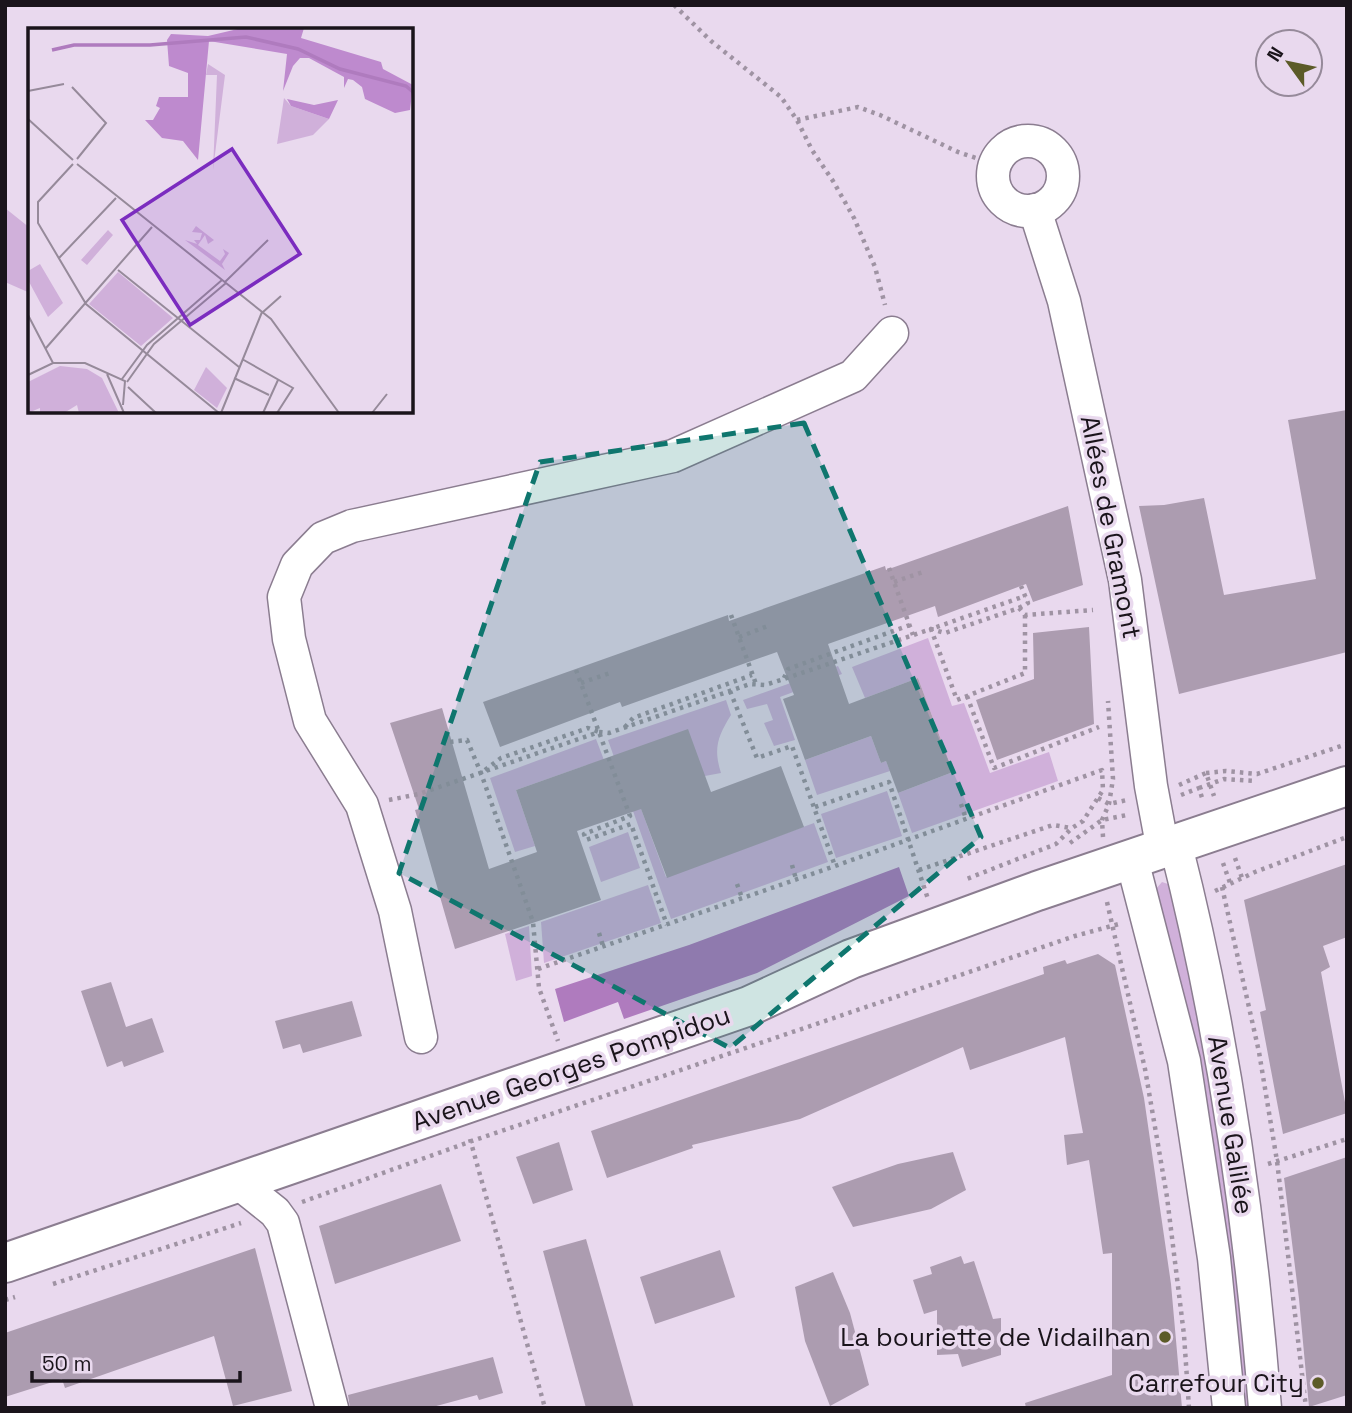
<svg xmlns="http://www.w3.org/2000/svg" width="1352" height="1413" viewBox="0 0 1352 1413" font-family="'Space Grotesk',sans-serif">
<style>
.green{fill:#d0b0da}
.water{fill:#af7bbe}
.building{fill:#ac9cb0}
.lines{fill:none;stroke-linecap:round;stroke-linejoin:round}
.minor-casing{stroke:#8b7d90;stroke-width:35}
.major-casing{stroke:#8b7d90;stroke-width:42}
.path{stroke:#9f93a3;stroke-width:4.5;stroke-dasharray:3.5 5;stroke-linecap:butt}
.minor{stroke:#fff;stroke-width:32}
.major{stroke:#fff;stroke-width:38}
.marked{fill:#0f766e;fill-opacity:0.2;stroke:#0f766e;stroke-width:5;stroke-dasharray:14 9;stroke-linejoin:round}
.poi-dot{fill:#5c5b28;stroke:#e9d9ee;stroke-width:2.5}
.labels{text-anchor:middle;stroke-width:7;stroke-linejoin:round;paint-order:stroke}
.street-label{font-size:26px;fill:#1a141b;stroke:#e9d9ee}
.poi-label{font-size:26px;fill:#1a141b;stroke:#e9d9ee;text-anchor:end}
.inset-river{fill:none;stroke:#af7bbe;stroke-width:3.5}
.inset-road{fill:none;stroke:#968a9a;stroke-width:2}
.view{fill:#7b2cbf;fill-opacity:0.15;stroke:#7b2cbf;stroke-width:3.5}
.inset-edge{fill:none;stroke:#1a141b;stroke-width:3.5}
</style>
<rect width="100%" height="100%" fill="#e9d9ee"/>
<g class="green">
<path d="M 5,208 L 30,228 L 30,293 L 5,282 Z"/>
<path d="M 928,638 L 952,706 L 964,703 L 990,773 L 1049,752 L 1058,781 L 912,833 L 898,793 L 953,772 L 918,678 L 865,698 L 852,667 Z"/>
<path d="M 838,666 L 842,674 L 780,697 L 795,740 L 774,746 L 764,723 L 773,720 L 767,704 L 747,709 L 743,700 Z"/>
<path d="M 726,700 L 731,715 C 718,736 713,748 721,773 L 705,776 L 621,754 L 666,877 L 814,823 L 828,862 L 671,919 L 608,740 Z"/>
<path d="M 871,736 L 881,763 L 886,761 L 890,771 L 817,795 L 805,760 Z"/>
<path d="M 596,739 L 624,813 L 607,821 L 587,765 L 516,790 L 535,846 L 515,852 L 490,778 Z"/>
<path d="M 887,791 L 902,836 L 836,858 L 821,814 Z"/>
<path d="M 628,832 L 640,868 L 601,882 L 589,847 Z"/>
<path d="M 1162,882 L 1171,885 L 1197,985 L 1258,1408 L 1237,1408 L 1155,890 Z"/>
<path d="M 648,885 L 661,923 L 544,963 L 541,922 Z"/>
<path d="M 529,926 L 532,976 L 516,981 L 505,934 Z"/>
</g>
<path class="water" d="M 899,867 L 909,896 L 757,973 L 624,1019 L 618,1002 L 564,1022 L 555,989 L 689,945 Z"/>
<g class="building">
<path d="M 1347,410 L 1347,652 L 1179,694 L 1139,506 L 1164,505 L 1204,498 L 1224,595 L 1316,579 L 1288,420 Z"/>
<path d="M 1068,506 L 1083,585 L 1033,602 L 1026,584 L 938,617 L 935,606 L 828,644 L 849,704 L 918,678 L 953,772 L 898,793 L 886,761 L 881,763 L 871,736 L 805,760 L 783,699 L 794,695 L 777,652 L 622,707 L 620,702 L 500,747 L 483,702 L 728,615 L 729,621 L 885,566 L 886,570 Z"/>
<path d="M 1089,627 L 1094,724 L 997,760 L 976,700 L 1034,679 L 1033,633 Z"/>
<path d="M 442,708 L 489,869 L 537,852 L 516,790 L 688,729 L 711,792 L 781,766 L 804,827 L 667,878 L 641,809 L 577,831 L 601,900 L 455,949 L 415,810 L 419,809 L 390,723 Z"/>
<path d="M 1347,864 L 1347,937 L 1323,946 L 1330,967 L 1321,972 L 1347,1113 L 1283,1134 L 1260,1012 L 1266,1010 L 1244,900 Z"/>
<path d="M 1098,954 L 1115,965 L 1144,1098 L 1171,1284 L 1182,1408 L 1026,1408 L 1025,1403 L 1112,1375 L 1112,1253 L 1103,1254 L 1089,1160 L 1067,1165 L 1064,1135 L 1083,1133 L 1065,1037 L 970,1070 L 963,1047 L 800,1119 L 692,1145 L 693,1148 L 607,1178 L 591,1131 L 1044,974 L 1043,967 L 1065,960 L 1067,964 Z"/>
<path d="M 111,982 L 126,1027 L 152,1018 L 164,1052 L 124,1067 L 122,1061 L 107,1067 L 81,991 Z"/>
<path d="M 352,1001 L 362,1036 L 303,1053 L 300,1044 L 283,1049 L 275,1021 Z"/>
<path d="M 559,1142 L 573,1190 L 533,1204 L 516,1157 Z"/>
<path d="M 953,1152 L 966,1190 L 931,1209 L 853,1227 L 832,1187 L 898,1164 Z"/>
<path d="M 1347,1157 L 1347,1395 L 1309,1407 L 1299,1299 L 1284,1178 Z"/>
<path d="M 441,1184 L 461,1241 L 335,1284 L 319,1226 Z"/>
<path d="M 586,1239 L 608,1316 L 634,1408 L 586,1408 L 543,1251 Z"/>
<path d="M 255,1248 L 292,1391 L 233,1406 L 214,1336 L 65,1388 L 62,1379 L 5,1397 L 5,1333 Z"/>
<path d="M 720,1250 L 735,1297 L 655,1324 L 640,1277 Z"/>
<path d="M 961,1256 L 964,1264 L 974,1261 L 993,1319 L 1001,1318 L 1001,1355 L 962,1367 L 958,1354 L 937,1355 L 937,1310 L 924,1314 L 913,1280 L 932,1274 L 930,1267 Z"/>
<path d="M 833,1272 L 850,1313 L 869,1385 L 830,1406 L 805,1341 L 795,1287 Z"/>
<path d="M 493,1357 L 503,1393 L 479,1400 L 477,1395 L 429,1408 L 350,1408 L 348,1395 Z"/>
</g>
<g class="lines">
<defs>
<g id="minor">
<circle cx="1028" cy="176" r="35"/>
<path d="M 1035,210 L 1064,301 L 1125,580 L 1151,786 L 1163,850"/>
<path d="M 1176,846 C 1223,1030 1250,1218 1265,1408"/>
<path d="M 1132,860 L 1184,1061 L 1214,1258 L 1229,1408"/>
<path d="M 421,1037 L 395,911 L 362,805 L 310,721 L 289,639 L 284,597 L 297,565 L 323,538 L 352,526 L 673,456 L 853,376 L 892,333"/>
<path d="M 240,1184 L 275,1212 L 283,1223 L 332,1408"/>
</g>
<path id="major" d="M 5,1263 L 749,1006 L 851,959 L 1037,891 L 1347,786"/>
</defs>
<use href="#minor" class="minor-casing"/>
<use href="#major" class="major-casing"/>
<g class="path">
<path d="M 674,5 L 711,41 L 781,97 L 797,120 L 812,150 L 833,181 L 854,218 L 875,267 L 885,305"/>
<path d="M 797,120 L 858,107 L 880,115 L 958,152 L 994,164"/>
<path d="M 889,568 L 913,635"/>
<path d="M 894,582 L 923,572"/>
<path d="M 1019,608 L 1028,603 L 1021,586"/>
<path d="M 731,615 L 756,684"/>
<path d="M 1025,615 L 1025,673 L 957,700 L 931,629 L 1025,596"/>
<path d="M 739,637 L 768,626"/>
<path d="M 576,670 L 630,816 L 584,834 L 586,840 L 631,824 L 667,925"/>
<path d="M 784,678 L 788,669 L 910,625"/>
<path d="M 581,683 L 610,673"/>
<path d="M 730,691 L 757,758 L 792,746 L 835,866"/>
<path d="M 967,696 L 994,768 L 1099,727"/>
<path d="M 625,727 L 633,718 L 752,675"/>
<path d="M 450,742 L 467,740 L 481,773 L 533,922 L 539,988 L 558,1041"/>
<path d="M 485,770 L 501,758 L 588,728 L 599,732"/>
<path d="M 1206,773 L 1226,771 L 1257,774 L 1347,744"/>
<path d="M 1179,785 L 1206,773 L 1214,796"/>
<path d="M 1199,788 L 1224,779 L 1256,781"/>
<path d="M 1181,795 L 1199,788 L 1203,801"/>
<path d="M 1098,798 L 1109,804 L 1127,800"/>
<path d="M 389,800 L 419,794 L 599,732 L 609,733 L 750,684 L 765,685 L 784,679 L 931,629 L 945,633 L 1019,608 L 1025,615 L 1093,610"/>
<path d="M 961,804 L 966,819"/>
<path d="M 815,807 L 889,782 L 928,899"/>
<path d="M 1103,837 L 1102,820 L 1109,804 L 1113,779 L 1108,701"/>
<path d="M 1070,843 L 1102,820 L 1127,815"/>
<path d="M 1235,858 L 1242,878"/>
<path d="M 1223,863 L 1230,883"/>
<path d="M 792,865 L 796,879"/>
<path d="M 919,870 L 1053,825 L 1071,828"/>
<path d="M 737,884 L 742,898"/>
<path d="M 1222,887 L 1259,1052 L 1277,1161 L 1306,1408"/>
<path d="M 1215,891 L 1255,872 L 1347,837"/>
<path d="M 1107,902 L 1145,1069 L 1167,1197 L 1184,1335 L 1189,1408"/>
<path d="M 599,933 L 603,946"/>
<path d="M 538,969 L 835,866 L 1102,770 L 1103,790 L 1083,821 L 1072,828 L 1056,844 L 964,880"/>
<path d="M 470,1139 L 545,1408"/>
<path d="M 1268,1164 L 1347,1139"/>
<path d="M 302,1202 L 472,1141 L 1075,936 L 1119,924"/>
<path d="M 53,1284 L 241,1223"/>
<path d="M 5,1300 L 15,1297"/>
</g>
<use href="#minor" class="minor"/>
<use href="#major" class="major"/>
</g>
<path class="marked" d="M 804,423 L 981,837 L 730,1048 L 399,873 L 540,462 Z"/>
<g class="poi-dot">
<circle cx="1165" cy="1337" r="7"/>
<circle cx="1318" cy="1383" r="7"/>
</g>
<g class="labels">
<g class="street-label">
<text transform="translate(1111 527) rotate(79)" y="9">Allées de Gramont</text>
<text transform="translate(571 1068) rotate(-19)" y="9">Avenue Georges Pompidou</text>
<text transform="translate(1231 1125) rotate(81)" y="9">Avenue Galilée</text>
</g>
<g class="poi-label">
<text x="1151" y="1346">La bouriette de Vidailhan</text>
<text x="1304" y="1392">Carrefour City</text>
</g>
</g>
<g transform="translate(28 28)">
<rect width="385" height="385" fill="#e9d9ee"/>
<path d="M 180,36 L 197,47 L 185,142 L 189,47 L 178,47 ZM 256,70 L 263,78 L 301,91 L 285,107 L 249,116 ZM 168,198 L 186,212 L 180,216 L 177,207 L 170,217 L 192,233 L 197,226 L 195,221 L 201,225 L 194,236 L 197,242 L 157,212 L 169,216 L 166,212 L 172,212 L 174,205 L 164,204 ZM 80,202 L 85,207 L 59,237 L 53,232 ZM 12,236 L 35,275 L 20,289 L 0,252 L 0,243 ZM 90,244 L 145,290 L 113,318 L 61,276 ZM 32,338 L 59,341 L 74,350 L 91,385 L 51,385 L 49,377 L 36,385 L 12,385 L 12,380 L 0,385 L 0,354 ZM 178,339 L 199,360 L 189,380 L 166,362 Z" fill="#d0b0da"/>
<path d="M 214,0 L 276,0 L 273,10 L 353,34 L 355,41 L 385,57 L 382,82 L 367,85 L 337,71 L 334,59 L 325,52 L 320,51 L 316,60 L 316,49 L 281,30 L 272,30 L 265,38 L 255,63 L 259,26 L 181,13 L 170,132 L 155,113 L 134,110 L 117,92 L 125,92 L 132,80 L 128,78 L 131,69 L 160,69 L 160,45 L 141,38 L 139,12 L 143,6 L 180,8 ZM 259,71 L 286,77 L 310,72 L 301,91 L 263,78 Z" fill="#be8ace"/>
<path class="inset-river" d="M 24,22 L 46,17 L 122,17 L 218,9 L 270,21 L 312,41 L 378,58 L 385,64"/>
<path class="inset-road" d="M 44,59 L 78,95 L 49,131M 0,63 L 36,56M 0,91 L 45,132M 45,136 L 10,174 L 10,195 L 58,276 L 191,385M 49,136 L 243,291 L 311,385M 31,230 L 88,170M 90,242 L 211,339M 197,254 L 240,212M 235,284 L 253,268M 0,287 L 25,335M 18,320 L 124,199M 214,331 L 265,360 L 249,385M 79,346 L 96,385M 0,347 L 25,335 L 57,335 L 97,353 L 95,377M 206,350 L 241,367M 94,351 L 119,317 L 194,252M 99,354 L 126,316 L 198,255M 100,359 L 128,385M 193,385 L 234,284M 235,385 L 250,352M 344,385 L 359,366"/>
<path class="view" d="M 204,121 L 272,226 L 162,297 L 94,192 Z"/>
<rect width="385" height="385" class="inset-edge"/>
</g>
<rect width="1352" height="1413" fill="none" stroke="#1a141b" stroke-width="14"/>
<g transform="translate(1289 63) rotate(303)"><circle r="33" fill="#e9d9ee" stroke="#968a9a" stroke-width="2"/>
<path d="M0-5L12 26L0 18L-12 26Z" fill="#5c5b28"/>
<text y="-10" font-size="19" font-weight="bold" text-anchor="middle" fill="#1a141b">N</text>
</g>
<path d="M32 1371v10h208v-10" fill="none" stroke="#1a141b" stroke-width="3.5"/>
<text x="42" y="1371" font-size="21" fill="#1a141b" stroke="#e9d9ee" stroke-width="5" paint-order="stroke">50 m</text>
</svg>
